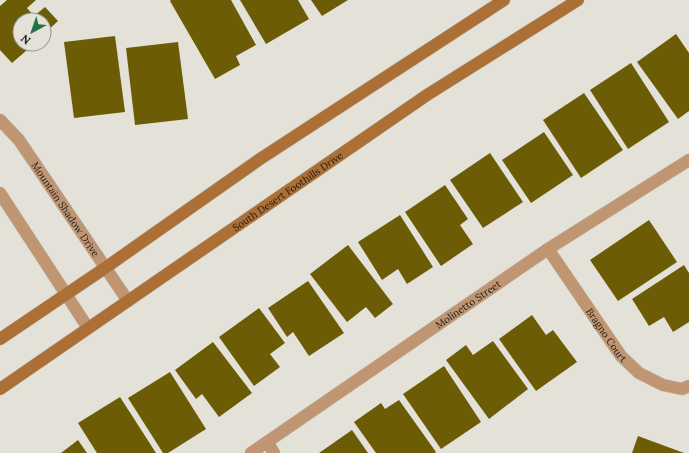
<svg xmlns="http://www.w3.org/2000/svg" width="689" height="453" viewBox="0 0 689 453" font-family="Lora,serif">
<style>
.building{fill:#6d5c06}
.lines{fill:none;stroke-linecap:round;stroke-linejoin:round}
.minor-casing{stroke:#c0beb5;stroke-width:13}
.tertiary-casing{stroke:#c0beb5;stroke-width:13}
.secondary-casing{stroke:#c0beb5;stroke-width:13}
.minor{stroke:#c09672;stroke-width:12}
.tertiary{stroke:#c09672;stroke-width:12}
.secondary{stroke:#ac6f36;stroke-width:12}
.labels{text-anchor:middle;stroke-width:4;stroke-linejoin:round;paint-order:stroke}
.street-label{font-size:10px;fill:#1c1b18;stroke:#e4e2d8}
</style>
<rect width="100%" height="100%" fill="#e4e2d8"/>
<g class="building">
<path d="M 7,0 L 36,0 L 27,8 L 34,16 L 45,7 L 58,21 L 44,34 L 44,20 L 20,20 L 20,44 L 34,44 L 12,63 L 0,50 L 0,6 Z"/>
<path d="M 171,0 L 231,0 L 256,45 L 236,56 L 240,65 L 215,79 L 170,1 Z"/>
<path d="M 240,0 L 298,0 L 309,19 L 266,44 Z"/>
<path d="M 311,0 L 348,0 L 322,16 Z"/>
<path d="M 676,34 L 689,53 L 689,111 L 678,119 L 637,62 Z"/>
<path d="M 115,36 L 125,112 L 74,118 L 64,42 Z"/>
<path d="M 178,42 L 188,119 L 135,125 L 126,48 Z"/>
<path d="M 631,63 L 669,122 L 628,149 L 590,90 Z"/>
<path d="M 584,93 L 623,150 L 581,178 L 543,120 Z"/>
<path d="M 544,132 L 573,175 L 531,203 L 502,160 Z"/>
<path d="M 490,153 L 523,202 L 483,228 L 450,180 Z"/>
<path d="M 445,185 L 468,219 L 460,225 L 473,244 L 441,266 L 405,212 Z"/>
<path d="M 400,215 L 433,267 L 407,284 L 398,269 L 382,280 L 358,242 Z"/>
<path d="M 649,220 L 677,262 L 618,301 L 590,260 Z"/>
<path d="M 348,245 L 393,304 L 375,318 L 366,307 L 347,322 L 310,274 Z"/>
<path d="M 684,265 L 689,273 L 689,322 L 673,332 L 664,317 L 649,326 L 632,299 Z"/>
<path d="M 308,281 L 344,333 L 309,356 L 293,332 L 287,337 L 268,308 Z"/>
<path d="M 259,308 L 285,343 L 270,354 L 280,367 L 254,386 L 219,337 Z"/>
<path d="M 532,315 L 546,335 L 553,330 L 577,362 L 536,391 L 499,339 Z"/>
<path d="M 493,341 L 528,389 L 489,419 L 446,360 L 466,345 L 473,355 Z"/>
<path d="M 213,342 L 252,393 L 219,417 L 202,394 L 196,399 L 175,370 Z"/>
<path d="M 444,366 L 481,422 L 441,449 L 403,394 Z"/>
<path d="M 170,372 L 206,429 L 168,453 L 163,453 L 128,398 Z"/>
<path d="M 120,397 L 156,453 L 97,453 L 78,423 Z"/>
<path d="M 399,400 L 436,452 L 435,453 L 376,453 L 354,422 L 381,403 L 385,409 Z"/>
<path d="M 352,430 L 368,453 L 319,453 Z"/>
<path d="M 638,436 L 684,453 L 632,453 Z"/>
<path d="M 78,440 L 87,453 L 61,453 Z"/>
</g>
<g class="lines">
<defs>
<g id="minor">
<path id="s1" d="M 548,249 L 621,356 L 639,373 L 663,385 L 682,389 L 689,386"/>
<path d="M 267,442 L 274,453"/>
<path id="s2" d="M 251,453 L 548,249 L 689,160"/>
</g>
<g id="tertiary">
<path id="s3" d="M 0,120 L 19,140 L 128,301"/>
<path d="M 0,193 L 88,328"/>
</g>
<g id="secondary">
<path d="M 0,339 L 105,268 L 260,159 L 504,0"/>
<path id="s4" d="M 0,389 L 427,95 L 578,0"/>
</g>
</defs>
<use href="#minor" class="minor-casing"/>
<use href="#tertiary" class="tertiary-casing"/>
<use href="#secondary" class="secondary-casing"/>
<use href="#minor" class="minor"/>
<use href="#tertiary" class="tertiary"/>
<use href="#secondary" class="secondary"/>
</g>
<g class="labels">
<g class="street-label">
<text dy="4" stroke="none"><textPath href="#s4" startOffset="349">South Desert Foothills Drive</textPath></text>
<text dy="4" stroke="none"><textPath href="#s3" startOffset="111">Mountain Shadow Drive</textPath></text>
<text dy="4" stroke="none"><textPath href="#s2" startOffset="263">Molinetto Street</textPath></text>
<text dy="4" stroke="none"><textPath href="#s1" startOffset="104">Bragno Court</textPath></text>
</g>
</g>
<g transform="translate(32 32) rotate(220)"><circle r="19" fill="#e4e2d8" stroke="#94928b"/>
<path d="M0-3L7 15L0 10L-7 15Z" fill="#257242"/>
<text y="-6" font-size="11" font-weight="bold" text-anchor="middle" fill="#1c1b18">N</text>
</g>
</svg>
